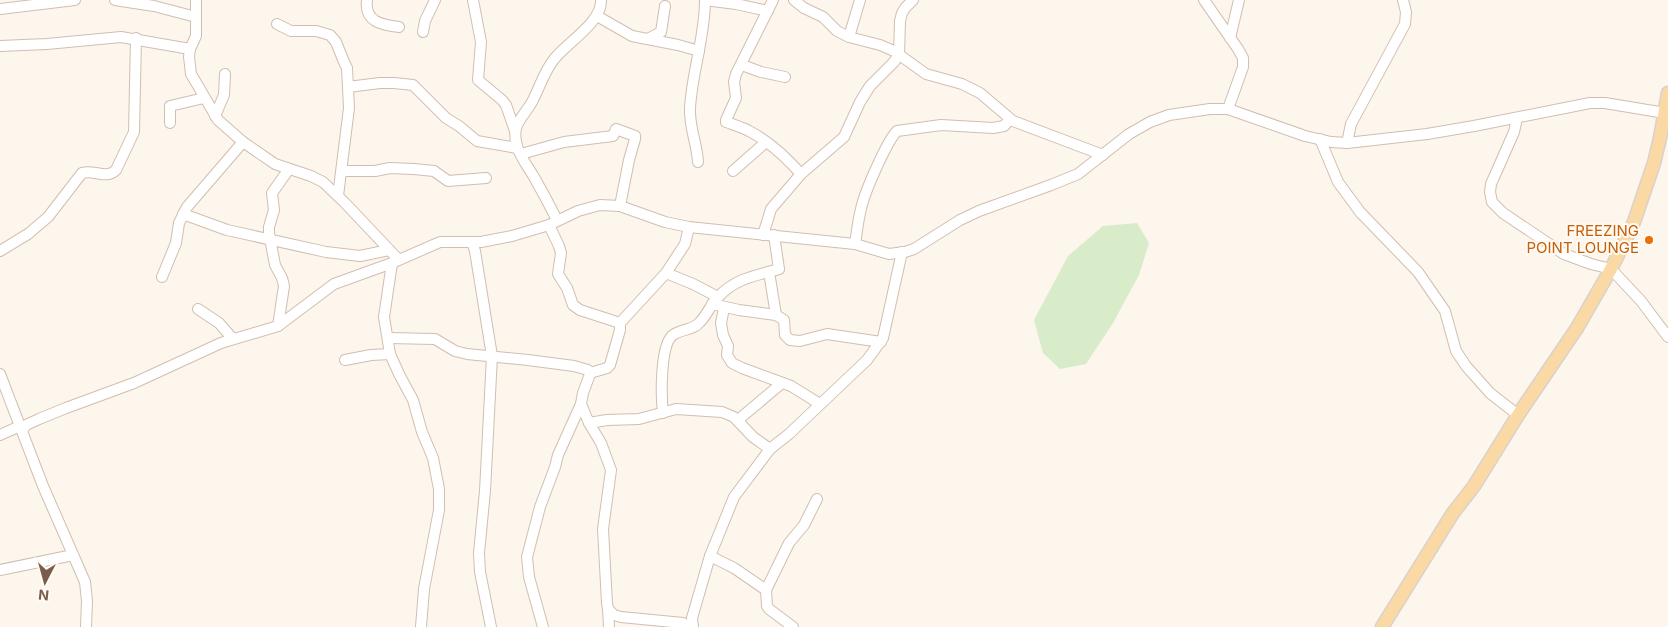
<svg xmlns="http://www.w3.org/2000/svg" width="1668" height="627" viewBox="0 0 1668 627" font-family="Inter,sans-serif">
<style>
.green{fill:#d8ecc9}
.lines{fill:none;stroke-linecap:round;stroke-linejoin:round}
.minor-casing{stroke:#d1beb0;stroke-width:12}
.major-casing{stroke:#dad1cd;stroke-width:15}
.minor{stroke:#fff;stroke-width:10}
.major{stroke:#fbd9a5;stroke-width:12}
.food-dot{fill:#e8710a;stroke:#fffaf3;stroke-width:2}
.labels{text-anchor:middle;stroke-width:4;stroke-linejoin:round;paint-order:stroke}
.food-label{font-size:15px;fill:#c56008;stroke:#fffaf3;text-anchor:end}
</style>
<rect width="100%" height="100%" fill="#fdf6ec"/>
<path class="green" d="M 1137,223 L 1149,243 L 1139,275 L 1113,323 L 1086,364 L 1060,369 L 1043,353 L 1034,320 L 1068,256 L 1103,226 Z"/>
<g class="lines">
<defs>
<g id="minor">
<path d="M 115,0 L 154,6 L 196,17"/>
<path d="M 196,0 L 196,36 L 190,49 L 189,57 L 191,74 L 218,120 L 243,142 L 275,164 L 311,176 L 323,182 L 345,203 L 398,259"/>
<path d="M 367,0 C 364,22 382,25 399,27"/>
<path d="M 473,0 L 481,42 L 478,80 L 502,100 L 506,105 L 515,131"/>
<path d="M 705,0 L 736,4 L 768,11"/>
<path d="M 794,0 L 804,8 L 823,17 L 837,31 L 849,37 L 880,45 L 894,51 L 926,74 L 962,84 L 980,93 L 1013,121 L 1103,155"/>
<path d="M 1204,0 L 1238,49 L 1243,58 L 1243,67 L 1228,109"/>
<path d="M 0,9 L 75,0"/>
<path d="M 597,16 L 632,36 L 678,45 L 699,51"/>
<path d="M 277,24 L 291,31 L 316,31 L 330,35 L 336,42 L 344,62 L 347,68 L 349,108 L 338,196"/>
<path d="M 423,32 L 425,21 L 435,0"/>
<path d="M 849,37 L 860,0"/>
<path d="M 1230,38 L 1239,0"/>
<path d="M 648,39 L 661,32 L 665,6"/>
<path d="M 0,46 L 47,44 L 121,37 L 190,49"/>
<path d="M 742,65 L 761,72 L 785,77"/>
<path d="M 348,87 L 380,83 L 394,83 L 413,85 L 446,118 L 459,126 L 477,141 L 517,148"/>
<path d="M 215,116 L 224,95 L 225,74"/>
<path d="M 1517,118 L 1514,132 L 1491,184 L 1490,192 L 1492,202 L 1503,213 L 1564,254 L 1591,264 L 1611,269 L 1641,301 L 1668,337"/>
<path d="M 170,123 L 170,106 L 204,98"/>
<path d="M 1320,139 L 1338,182 L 1360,212 L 1418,272 L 1445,311 L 1456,351 L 1466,366 L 1490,393 L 1518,415"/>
<path d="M 1347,143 L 1351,124 L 1405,24 L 1406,12 L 1403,0"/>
<path d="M 521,154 L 564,142 L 613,136 L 616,129 L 635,136 L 635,139 L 629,160 L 620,206"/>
<path d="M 698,162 C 697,143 689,127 690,108 C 692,72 705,37 705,0"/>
<path d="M 342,171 L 375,171 L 390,168 L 414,169 L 434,171 L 448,181 L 486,178"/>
<path d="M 733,171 L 766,142"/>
<path d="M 801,174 L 844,137 L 860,102 L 870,86 L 894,62 L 899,54 L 900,21 L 902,13 L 905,8 L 913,0"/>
<path d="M 183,214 L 227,230 L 326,252 L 360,256 L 389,250"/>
<path d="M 557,220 C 550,206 542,191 534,177 C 528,167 520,157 517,146 C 511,124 522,119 532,102 C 540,87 544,71 555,58 C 568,42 602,22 601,0"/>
<path d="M 549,225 L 559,246 L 561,253 L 558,274 L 567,288 L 573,305 L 580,310 L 620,323"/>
<path d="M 763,235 L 771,209 L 801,174 C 786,157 769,141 749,131 C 742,127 734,125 726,122 L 726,120 L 736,98 L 734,82 L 736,74 L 773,0"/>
<path d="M 472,242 L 475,251 L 492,356 L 485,491 L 479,553 L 480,572 L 491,627"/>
<path d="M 855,244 C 857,232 858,220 861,209 C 864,193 887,141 897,131 L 941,125 L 993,128 L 1004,126 L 1010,119"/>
<path d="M 0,251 L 28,234 L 48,217 L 82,173 C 94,169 106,180 116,170 L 134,132 L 136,38"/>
<path d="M 392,263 L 384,317 L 390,354 L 399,374 L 413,400 L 422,432 L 433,458 L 439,489 L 439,510 L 424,589 L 421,627"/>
<path d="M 769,272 L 776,315"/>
<path d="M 666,273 L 693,284 L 718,297"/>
<path d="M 162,277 L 176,243 L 179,223 L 187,207 L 243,142"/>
<path d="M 712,304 L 739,310 L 776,315 L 784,320 L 785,335 L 790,340 L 800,341 L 827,334 L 881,342"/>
<path d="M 724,308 L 721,323 L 723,335 L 728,346 L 727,355 L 732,363 L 742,368 L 791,386 L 820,404"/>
<path d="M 198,309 L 219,323 L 233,339"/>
<path d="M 278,326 L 284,286 L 282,278 L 275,265 L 269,233 L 269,227 L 274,210 L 272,193 L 289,169"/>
<path d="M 388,338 L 435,339 L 455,351 L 467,354 L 528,360 L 574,366 L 588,370 L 590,374 L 583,393 L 581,404 L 589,423 L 601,443 L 611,470 L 603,529 L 607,603 L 608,609 L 614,615 L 621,617 L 683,623 L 689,627"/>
<path d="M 345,360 L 371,355 L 390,354"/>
<path d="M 590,373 L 607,368 L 610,365 L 620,330 L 620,323 L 666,273 L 685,244 L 689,227"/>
<path d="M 0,374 L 43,486 L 85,582 L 87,601 L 86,627"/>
<path d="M 663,413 C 661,397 660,344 673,335 C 681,329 694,330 700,322 C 707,315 711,304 718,297 C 736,278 755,276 779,269 L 774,235"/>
<path d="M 738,420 L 782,383"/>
<path d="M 589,423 L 607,420 L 639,419 L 676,409 L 722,412 L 734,417 L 753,437 L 770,449"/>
<path d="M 22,431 L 26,425 L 39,419 L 66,408 L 134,383 L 221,343 L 278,326 L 334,284 L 392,263 L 440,242 L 481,242 L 512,236 L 549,225 L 578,211 L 600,205 L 620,206 L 665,222 L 689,227 L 855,244 L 889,254 L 905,252 L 914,249 L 960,220 L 979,211 L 1051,185 L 1078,174 L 1129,134 L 1150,122 L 1169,115 L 1210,109 L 1228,109 L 1305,136 L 1331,142 L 1347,143 L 1427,134 L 1474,126 L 1590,103 L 1605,103 L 1665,113"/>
<path d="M 0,435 L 20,426"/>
<path d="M 710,556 L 734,568 L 766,590 L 767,606 L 769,609 L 793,627"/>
<path d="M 0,570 L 73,555"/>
<path d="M 766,590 L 789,543 L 804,525 L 817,499"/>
<path d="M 608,609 L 609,627"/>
<path d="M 543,627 L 529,577 L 527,557 L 540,507 L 555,467 L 558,455 L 581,404"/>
<path d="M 693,627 L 692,618 L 710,556 L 734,497 L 770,449 L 789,434 L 867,360 L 883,338 L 902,252"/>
</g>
<path id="major" d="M 1382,627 L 1453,513 L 1474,486 L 1518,415 L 1577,328 L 1611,269 L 1634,222 L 1654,163 L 1660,138 L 1668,93"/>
</defs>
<use href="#minor" class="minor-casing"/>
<use href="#major" class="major-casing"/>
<use href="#minor" class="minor"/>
<use href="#major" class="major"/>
</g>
<circle class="food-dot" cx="1649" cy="240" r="5"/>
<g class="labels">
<g class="food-label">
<text x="1639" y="236">FREEZING<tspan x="1639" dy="17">POINT LOUNGE</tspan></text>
</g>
</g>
<g transform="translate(45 582) rotate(186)" stroke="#fffaf3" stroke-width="4" paint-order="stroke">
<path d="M0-4L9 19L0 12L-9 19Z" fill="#7a5c4d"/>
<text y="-8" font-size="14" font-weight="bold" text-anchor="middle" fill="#7a5c4d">N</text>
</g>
</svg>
